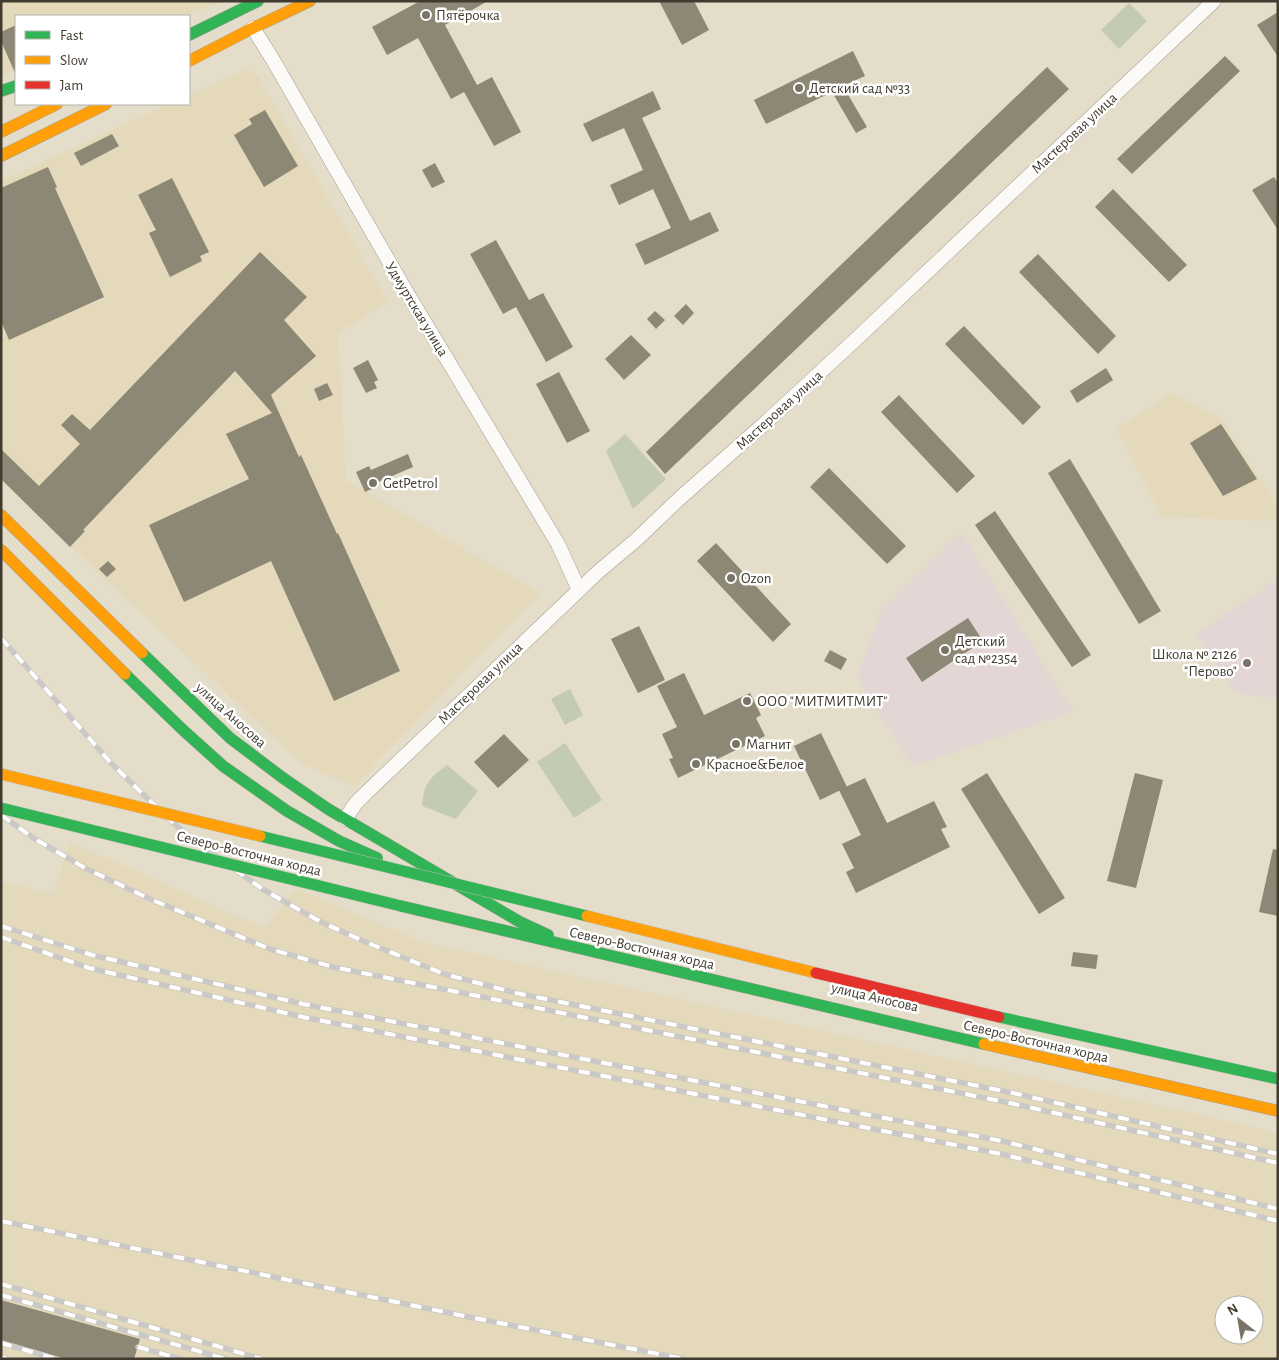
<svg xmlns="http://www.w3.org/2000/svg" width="1279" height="1360" viewBox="0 0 1279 1360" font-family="'Alegreya Sans',sans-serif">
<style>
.built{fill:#e4d9ba;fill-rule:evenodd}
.education{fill:#e5d6d6}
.green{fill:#c3cbb2}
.building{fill:#8d8775}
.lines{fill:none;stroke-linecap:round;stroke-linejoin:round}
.street-casing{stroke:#a39d8f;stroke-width:15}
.fast-casing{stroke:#a39d8f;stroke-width:12}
.slow-casing{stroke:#a39d8f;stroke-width:12}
.street{stroke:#fbfaf7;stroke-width:14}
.fast{stroke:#30b455;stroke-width:11}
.slow{stroke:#ff9f0a;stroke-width:11}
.rail-casing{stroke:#cbc9c5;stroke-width:5.5}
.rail{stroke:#fff;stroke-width:4;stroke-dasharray:11;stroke-linecap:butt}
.fast-bridge-casing{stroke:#c1bdb3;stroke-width:12;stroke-linecap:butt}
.slow-bridge-casing{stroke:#c1bdb3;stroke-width:12;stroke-linecap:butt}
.jam-bridge-casing{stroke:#c1bdb3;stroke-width:12;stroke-linecap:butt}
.fast-bridge{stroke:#30b455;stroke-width:11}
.slow-bridge{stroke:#ff9f0a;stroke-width:11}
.jam-bridge{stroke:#e5322d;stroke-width:11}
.poi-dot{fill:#797465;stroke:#fff;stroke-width:2}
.labels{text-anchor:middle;stroke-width:5;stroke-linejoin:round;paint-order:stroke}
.poi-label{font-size:15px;fill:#403b2e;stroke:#fff;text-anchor:start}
.street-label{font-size:15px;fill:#403b2e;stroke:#fff}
</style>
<rect width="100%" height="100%" fill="#e4ddca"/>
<g class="built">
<path d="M 1,1 L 226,1 L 180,16 L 16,16 L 16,71 L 1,76 Z"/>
<path d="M 246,69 L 258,76 L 388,302 L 338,333 L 346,480 L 540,593 L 353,787 L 301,763 L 1,481 L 1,181 L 169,104 L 189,104 L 189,95 Z"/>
<path d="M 1171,393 L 1221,418 L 1278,506 L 1278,521 L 1162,517 L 1117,429 Z"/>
<path d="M 70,842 L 265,928 L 295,888 L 423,942 L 1170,1108 L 1278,1133 L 1278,1359 L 1,1359 L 1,882 L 53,893 ZM 1224,1305 L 1254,1305 L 1254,1335 L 1224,1335 Z"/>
</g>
<g class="education">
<path d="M 961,532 L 1073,712 L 912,766 L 857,677 L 882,610 Z"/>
<path d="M 1278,579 L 1278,698 L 1236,693 L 1196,634 Z"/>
</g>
<g class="green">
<path d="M 1129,3 L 1147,21 L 1119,49 L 1101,30 Z"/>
<path d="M 625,434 L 666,479 L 633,509 L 606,451 Z"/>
<path d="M 570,689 L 583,715 L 565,725 L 551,699 Z"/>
<path d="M 565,743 L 602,800 L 574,818 L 537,762 Z"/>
<path d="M 447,765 L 478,791 L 456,819 L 422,806 C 424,783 429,779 447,765 Z"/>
</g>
<g class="building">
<path d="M 420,1 L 488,1 L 445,25 L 477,85 L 492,77 L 521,132 L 494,146 L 464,92 L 451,99 L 418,38 L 387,55 L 372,27 Z"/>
<path d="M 659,1 L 694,1 L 709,30 L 682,45 Z"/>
<path d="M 1278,12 L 1278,57 L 1257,25 Z"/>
<path d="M 16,25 L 16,75 L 1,41 L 1,32 Z"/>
<path d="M 853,51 L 865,76 L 843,86 L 867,127 L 856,133 L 832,92 L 766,124 L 754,100 Z"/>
<path d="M 1225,56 L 1240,71 L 1132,174 L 1117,159 Z"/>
<path d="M 1047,67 L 1069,89 L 665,474 L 646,452 Z"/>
<path d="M 653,91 L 661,109 L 642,118 L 690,221 L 710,212 L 719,231 L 645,265 L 635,244 L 671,228 L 653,189 L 619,205 L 610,185 L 643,170 L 624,128 L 592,142 L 583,124 Z"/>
<path d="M 265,110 L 298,166 L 264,187 L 234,135 L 252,124 L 249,119 Z"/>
<path d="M 112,134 L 119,146 L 81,166 L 74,153 Z"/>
<path d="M 435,163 L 445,182 L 432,188 L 422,170 Z"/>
<path d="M 48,167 L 57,187 L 55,188 L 104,297 L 9,340 L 1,321 L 1,188 Z"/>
<path d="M 1274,177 L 1278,183 L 1278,230 L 1252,190 Z"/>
<path d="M 172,178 L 209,252 L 200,256 L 202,261 L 170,277 L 149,233 L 156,230 L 138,195 Z"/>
<path d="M 1113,189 L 1187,265 L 1169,282 L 1095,207 Z"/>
<path d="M 496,240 L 529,300 L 543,293 L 573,347 L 546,362 L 516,307 L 503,314 L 470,254 Z"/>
<path d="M 260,252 L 307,297 L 284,320 L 316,356 L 271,395 L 299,457 L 301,455 L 337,534 L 338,533 L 400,671 L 334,701 L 271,561 L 184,602 L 149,525 L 249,479 L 226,434 L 272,413 L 235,371 L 83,530 L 85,531 L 70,547 L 1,479 L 1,449 L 39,486 L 80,444 L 61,425 L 72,414 L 90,430 Z"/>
<path d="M 1038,254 L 1116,336 L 1098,354 L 1019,272 Z"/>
<path d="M 686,304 L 694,313 L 683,325 L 674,316 Z"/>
<path d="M 655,311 L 665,320 L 656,329 L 647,319 Z"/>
<path d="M 964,326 L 1041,407 L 1023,425 L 945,344 Z"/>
<path d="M 631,335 L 651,355 L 624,380 L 605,359 Z"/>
<path d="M 368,360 L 378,380 L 374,382 L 377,388 L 366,393 L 353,368 Z"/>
<path d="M 1106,368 L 1113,380 L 1077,403 L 1070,391 Z"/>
<path d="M 559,372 L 590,431 L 567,443 L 536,384 Z"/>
<path d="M 327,383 L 333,395 L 319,401 L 314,389 Z"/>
<path d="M 899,395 L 975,476 L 957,493 L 881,412 Z"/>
<path d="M 1221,424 L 1257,479 L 1223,496 L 1190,443 Z"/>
<path d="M 408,454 L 413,467 L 376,483 L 378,486 L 365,492 L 356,472 L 369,466 L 371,470 Z"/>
<path d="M 1070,459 L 1161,611 L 1139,624 L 1048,473 Z"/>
<path d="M 829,468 L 906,546 L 887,564 L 810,487 Z"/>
<path d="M 995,511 L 1091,655 L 1072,667 L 975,525 Z"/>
<path d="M 716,543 L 791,624 L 773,642 L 697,561 Z"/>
<path d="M 108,561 L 116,569 L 107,577 L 99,569 Z"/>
<path d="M 968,618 L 983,641 L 922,682 L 906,658 Z"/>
<path d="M 639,626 L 665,680 L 638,693 L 611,639 Z"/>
<path d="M 830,650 L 847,659 L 841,670 L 824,661 Z"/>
<path d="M 684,673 L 704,715 L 750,693 L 761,715 L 756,718 L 765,736 L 678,778 L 669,759 L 673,758 L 662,734 L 677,727 L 657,686 Z"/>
<path d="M 821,733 L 847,787 L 820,800 L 794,746 Z"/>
<path d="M 504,734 L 529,760 L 498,788 L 474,762 Z"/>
<path d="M 987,773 L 1065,898 L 1039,914 L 961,789 Z"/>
<path d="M 1135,773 L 1163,780 L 1136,888 L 1107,881 Z"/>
<path d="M 865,778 L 887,823 L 934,801 L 947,827 L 941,829 L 950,847 L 856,893 L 846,872 L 854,868 L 842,844 L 861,835 L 839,790 Z"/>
<path d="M 1273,849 L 1278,850 L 1278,916 L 1259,912 Z"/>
<path d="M 1073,952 L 1098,955 L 1096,969 L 1071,966 Z"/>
<path d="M 1,1300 L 140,1339 L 134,1359 L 66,1359 L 1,1340 Z"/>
</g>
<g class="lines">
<defs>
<g id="street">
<path d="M 253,28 L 273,60 L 406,291 L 558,544 L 579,590"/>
<path d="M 345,819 L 356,803 L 366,793 L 598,572 L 636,540 L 680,498 L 764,424 L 853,342 L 1214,1"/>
</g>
<g id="fast">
<path d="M 189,35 L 258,1"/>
<path d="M 1,91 L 16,86"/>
<path d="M 142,653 L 230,738 L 283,778 L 328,809 L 520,922 L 548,935"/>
<path d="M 125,674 L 183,730 L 223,766 L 287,811 L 339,841 L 377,858"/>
<path d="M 401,906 L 984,1044"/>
</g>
<g id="slow">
<path d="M 189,61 L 253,28 L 310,1"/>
<path d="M 1,132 L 57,104"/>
<path d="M 1,156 L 106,104"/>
<path d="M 1,515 L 142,653"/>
<path d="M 1,550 L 125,674"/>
<path d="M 984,1044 L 1278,1111"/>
</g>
</defs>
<use href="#street" class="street-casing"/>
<use href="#fast" class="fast-casing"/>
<use href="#slow" class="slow-casing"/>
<use href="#street" class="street"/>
<use href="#fast" class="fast"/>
<use href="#slow" class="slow"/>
<defs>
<g id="rail">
<path d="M 1,638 L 111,763 L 146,797 L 179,828 L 220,859 L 264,890 L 321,922 L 368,943 L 444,974 L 516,993 L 1013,1093 L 1278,1154"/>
<path d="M 1,815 L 35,839 L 87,869 L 150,899 L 270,949 L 333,967 L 1010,1103 L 1278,1163"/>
<path d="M 1,926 L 92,955 L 303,1004 L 1002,1141 L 1278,1209"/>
<path d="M 1,937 L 89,968 L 303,1017 L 1001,1154 L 1278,1221"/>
<path d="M 1,1221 L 469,1317 L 684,1359"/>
<path d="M 1,1284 L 262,1359"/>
<path d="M 1,1295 L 226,1359"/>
<path d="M 1,1343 L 56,1359"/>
<path d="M 138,1347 L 181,1359"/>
<path d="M 1,1357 L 7,1359"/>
</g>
</defs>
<use href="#rail" class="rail-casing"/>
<use href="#rail" class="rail"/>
<defs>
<g id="fast-bridge">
<path d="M 1,808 L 401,906"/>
<path d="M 260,836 L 587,916"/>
<path d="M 999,1017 L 1278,1079"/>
</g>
<g id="slow-bridge">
<path d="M 1,774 L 260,836"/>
<path d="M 587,916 L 816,973"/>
</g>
<path id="jam-bridge" d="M 816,973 L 999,1017"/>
</defs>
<use href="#fast-bridge" class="fast-bridge-casing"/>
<use href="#slow-bridge" class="slow-bridge-casing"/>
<use href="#jam-bridge" class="jam-bridge-casing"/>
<use href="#fast-bridge" class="fast-bridge"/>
<use href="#slow-bridge" class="slow-bridge"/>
<use href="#jam-bridge" class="jam-bridge"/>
</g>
<g class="poi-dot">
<circle cx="426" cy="15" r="5"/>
<circle cx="799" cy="88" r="5"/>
<circle cx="373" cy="483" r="5"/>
<circle cx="731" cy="578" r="5"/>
<circle cx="945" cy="650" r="5"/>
<circle cx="1247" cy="663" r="5"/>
<circle cx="747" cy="701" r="5"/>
<circle cx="736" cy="744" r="5"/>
<circle cx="696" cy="764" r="5"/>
</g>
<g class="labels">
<g class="poi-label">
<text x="436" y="20">Пятёрочка</text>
<text x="809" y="93">Детский сад №33</text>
<text x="383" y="488">GetPetrol</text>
<text x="741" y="583">Ozon</text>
<text x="955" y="646">Детский<tspan x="955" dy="17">сад №2354</tspan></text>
<text x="1237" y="659" text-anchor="end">Школа № 2126<tspan x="1237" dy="17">"Перово"</tspan></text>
<text x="757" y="706">ООО "МИТМИТМИТ"</text>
<text x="746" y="749">Магнит</text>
<text x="706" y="769">Красное&amp;Белое</text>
</g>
<g class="street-label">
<text transform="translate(1074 133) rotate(-43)" y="5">Мастеровая улица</text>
<text transform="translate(417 309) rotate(59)" y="5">Удмуртская улица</text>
<text transform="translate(779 410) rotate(-42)" y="5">Мастеровая улица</text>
<text transform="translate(480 683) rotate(-44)" y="5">Мастеровая улица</text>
<text transform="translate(231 715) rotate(42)" y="5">улица Аносова</text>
<text transform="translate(249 853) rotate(14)" y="5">Северо-Восточная хорда</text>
<text transform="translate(642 948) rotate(13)" y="5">Северо-Восточная хорда</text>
<text transform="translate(875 997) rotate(13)" y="5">улица Аносова</text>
<text transform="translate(1036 1041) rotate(13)" y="5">Северо-Восточная хорда</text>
</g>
</g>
<rect width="1279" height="1360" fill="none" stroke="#403b2e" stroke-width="5"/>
<rect x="15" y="15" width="175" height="90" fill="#ffffff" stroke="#b3b1ab"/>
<rect x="25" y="31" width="25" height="8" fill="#30b455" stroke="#b3b1ab"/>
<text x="60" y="40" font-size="15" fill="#403b2e">Fast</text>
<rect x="25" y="56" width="25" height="8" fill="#ff9f0a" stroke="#b3b1ab"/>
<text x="60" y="65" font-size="15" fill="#403b2e">Slow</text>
<rect x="25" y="81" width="25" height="8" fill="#e5322d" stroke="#b3b1ab"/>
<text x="60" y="90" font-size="15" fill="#403b2e">Jam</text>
<g transform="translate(1239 1320) rotate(329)"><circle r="24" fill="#ffffff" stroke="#b3b1ab"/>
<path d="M0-4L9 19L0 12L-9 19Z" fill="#797465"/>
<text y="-8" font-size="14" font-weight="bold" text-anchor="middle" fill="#403b2e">N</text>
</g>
</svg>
